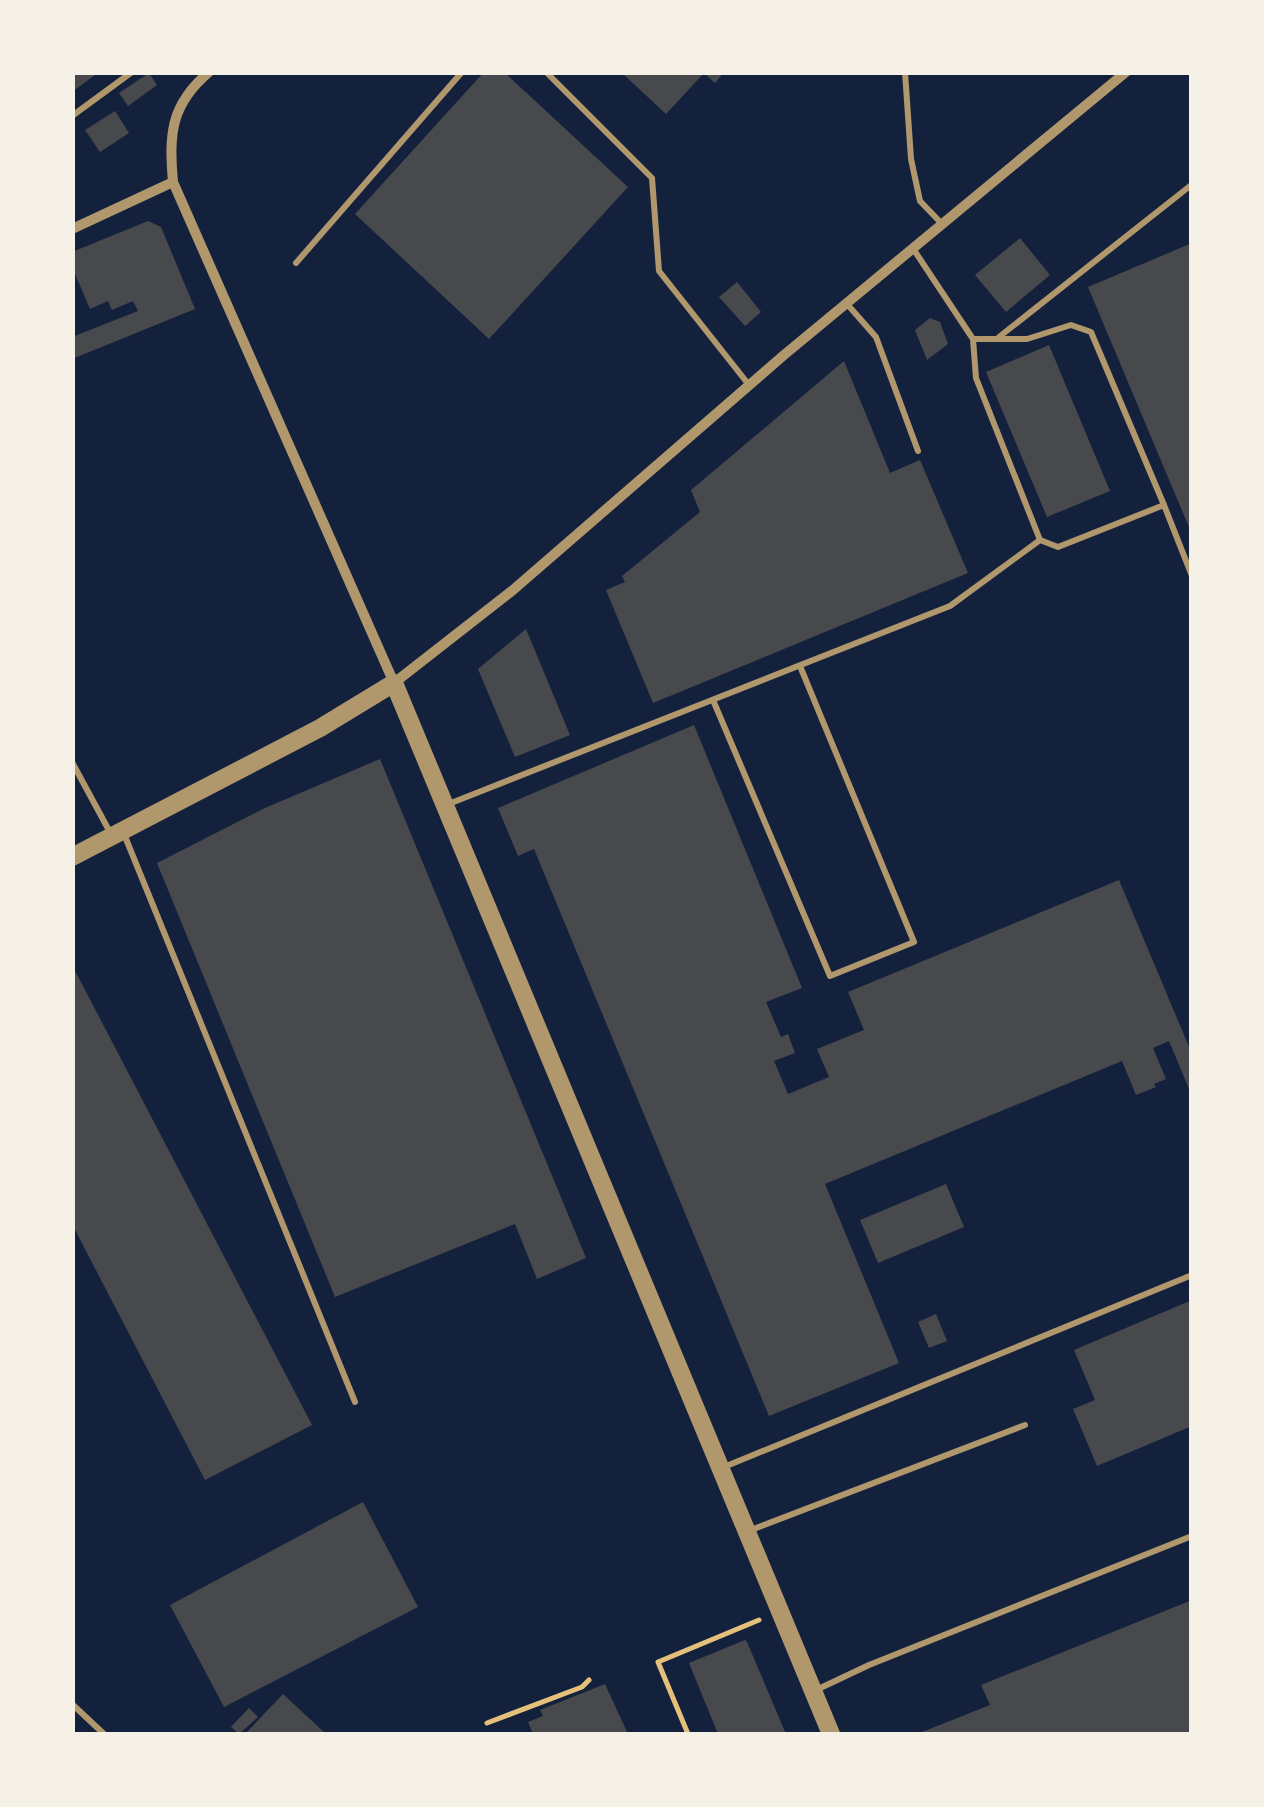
<svg xmlns="http://www.w3.org/2000/svg" width="1264" height="1807" viewBox="0 0 1264 1807" font-family="Merriweather,serif">
<style>
.building{fill:#48494c}
.lines{fill:none;stroke-linecap:round;stroke-linejoin:round}
.path{stroke:#e5c07b;stroke-width:5}
.service{stroke:#b1986c;stroke-width:6}
.minor{stroke:#b1986c;stroke-width:10}
.tertiary{stroke:#b1986c;stroke-width:18}
</style>
<rect width="100%" height="100%" fill="#14213d"/>
<g class="building">
<path d="M 72,72 L 99,72 L 72,92 Z"/>
<path d="M 484,72 L 504,72 L 628,187 L 489,339 L 355,214 Z"/>
<path d="M 621,72 L 724,72 L 715,83 L 704,73 L 666,114 Z"/>
<path d="M 149,73 L 157,85 L 128,106 L 119,93 Z"/>
<path d="M 115,111 L 129,133 L 100,152 L 85,130 Z"/>
<path d="M 148,221 L 161,227 L 195,309 L 72,359 L 72,337 L 138,311 L 133,301 L 112,310 L 108,301 L 90,309 L 72,267 L 72,252 Z"/>
<path d="M 1020,238 L 1050,275 L 1006,312 L 975,275 Z"/>
<path d="M 1192,243 L 1192,532 L 1191,532 L 1088,287 Z"/>
<path d="M 737,282 L 761,312 L 745,326 L 719,297 Z"/>
<path d="M 930,318 L 940,322 L 948,344 L 927,360 L 915,330 Z"/>
<path d="M 1049,345 L 1110,491 L 1047,517 L 986,372 Z"/>
<path d="M 844,361 L 890,473 L 920,460 L 968,573 L 653,703 L 606,590 L 625,582 L 622,576 L 700,512 L 691,490 Z"/>
<path d="M 526,629 L 570,735 L 515,757 L 478,669 Z"/>
<path d="M 694,725 L 802,988 L 766,1002 L 781,1037 L 788,1034 L 795,1053 L 774,1061 L 788,1094 L 829,1077 L 817,1049 L 864,1030 L 848,992 L 1119,880 L 1192,1054 L 1192,1096 L 1169,1041 L 1153,1048 L 1166,1079 L 1154,1084 L 1156,1087 L 1136,1095 L 1122,1061 L 825,1184 L 899,1363 L 769,1416 L 534,849 L 518,856 L 498,808 Z"/>
<path d="M 380,759 L 586,1258 L 537,1279 L 515,1224 L 335,1297 L 157,863 L 265,808 Z"/>
<path d="M 72,965 L 312,1425 L 205,1480 L 72,1224 Z"/>
<path d="M 946,1184 L 964,1227 L 878,1263 L 860,1220 Z"/>
<path d="M 1192,1300 L 1192,1426 L 1097,1466 L 1073,1409 L 1095,1400 L 1074,1350 Z"/>
<path d="M 936,1314 L 947,1341 L 929,1348 L 918,1322 Z"/>
<path d="M 363,1502 L 418,1607 L 224,1707 L 170,1605 Z"/>
<path d="M 1192,1600 L 1192,1734 L 917,1734 L 990,1705 L 981,1685 Z"/>
<path d="M 745,1640 L 747,1642 L 786,1734 L 718,1734 L 689,1663 Z"/>
<path d="M 605,1684 L 628,1734 L 533,1734 L 528,1722 L 543,1716 L 540,1710 Z"/>
<path d="M 283,1694 L 326,1734 L 245,1734 Z"/>
<path d="M 249,1708 L 258,1717 L 239,1734 L 231,1727 Z"/>
</g>
<g class="lines">
<g class="path">
<path d="M 487,1723 L 582,1687 L 589,1680"/>
<path d="M 688,1734 L 658,1662 L 759,1620"/>
</g>
<g class="service">
<path d="M 546,72 L 652,178 L 659,271 L 749,385"/>
<path d="M 905,72 L 911,159 L 920,201 L 943,225"/>
<path d="M 72,116 L 132,72"/>
<path d="M 914,250 L 973,339 L 976,378 L 1040,540 L 1058,547 L 1164,505 L 1091,332 L 1071,325 L 1027,339 L 973,339"/>
<path d="M 296,263 L 462,72"/>
<path d="M 847,304 L 876,337 L 918,451"/>
<path d="M 999,337 L 1190,186"/>
<path d="M 1164,505 L 1192,576"/>
<path d="M 713,700 L 830,976 L 914,942 L 800,666"/>
<path d="M 72,762 L 112,836"/>
<path d="M 446,805 L 950,606 L 1040,540"/>
<path d="M 124,834 L 355,1402"/>
<path d="M 724,1467 L 1192,1275"/>
<path d="M 751,1530 L 1025,1425"/>
<path d="M 814,1691 L 869,1665 L 1192,1536"/>
<path d="M 72,1704 L 104,1734"/>
</g>
<g class="minor">
<path d="M 209,72 C 170,105 169,135 173,182 L 394,683 L 513,590 L 784,355 L 1126,72"/>
<path d="M 72,229 L 173,182"/>
</g>
<path class="tertiary" d="M 72,857 L 320,728 L 394,683 L 831,1734"/>
</g>
<rect width="1264" height="1807" fill="none" stroke="#f6f1e7" stroke-width="150"/>
</svg>
